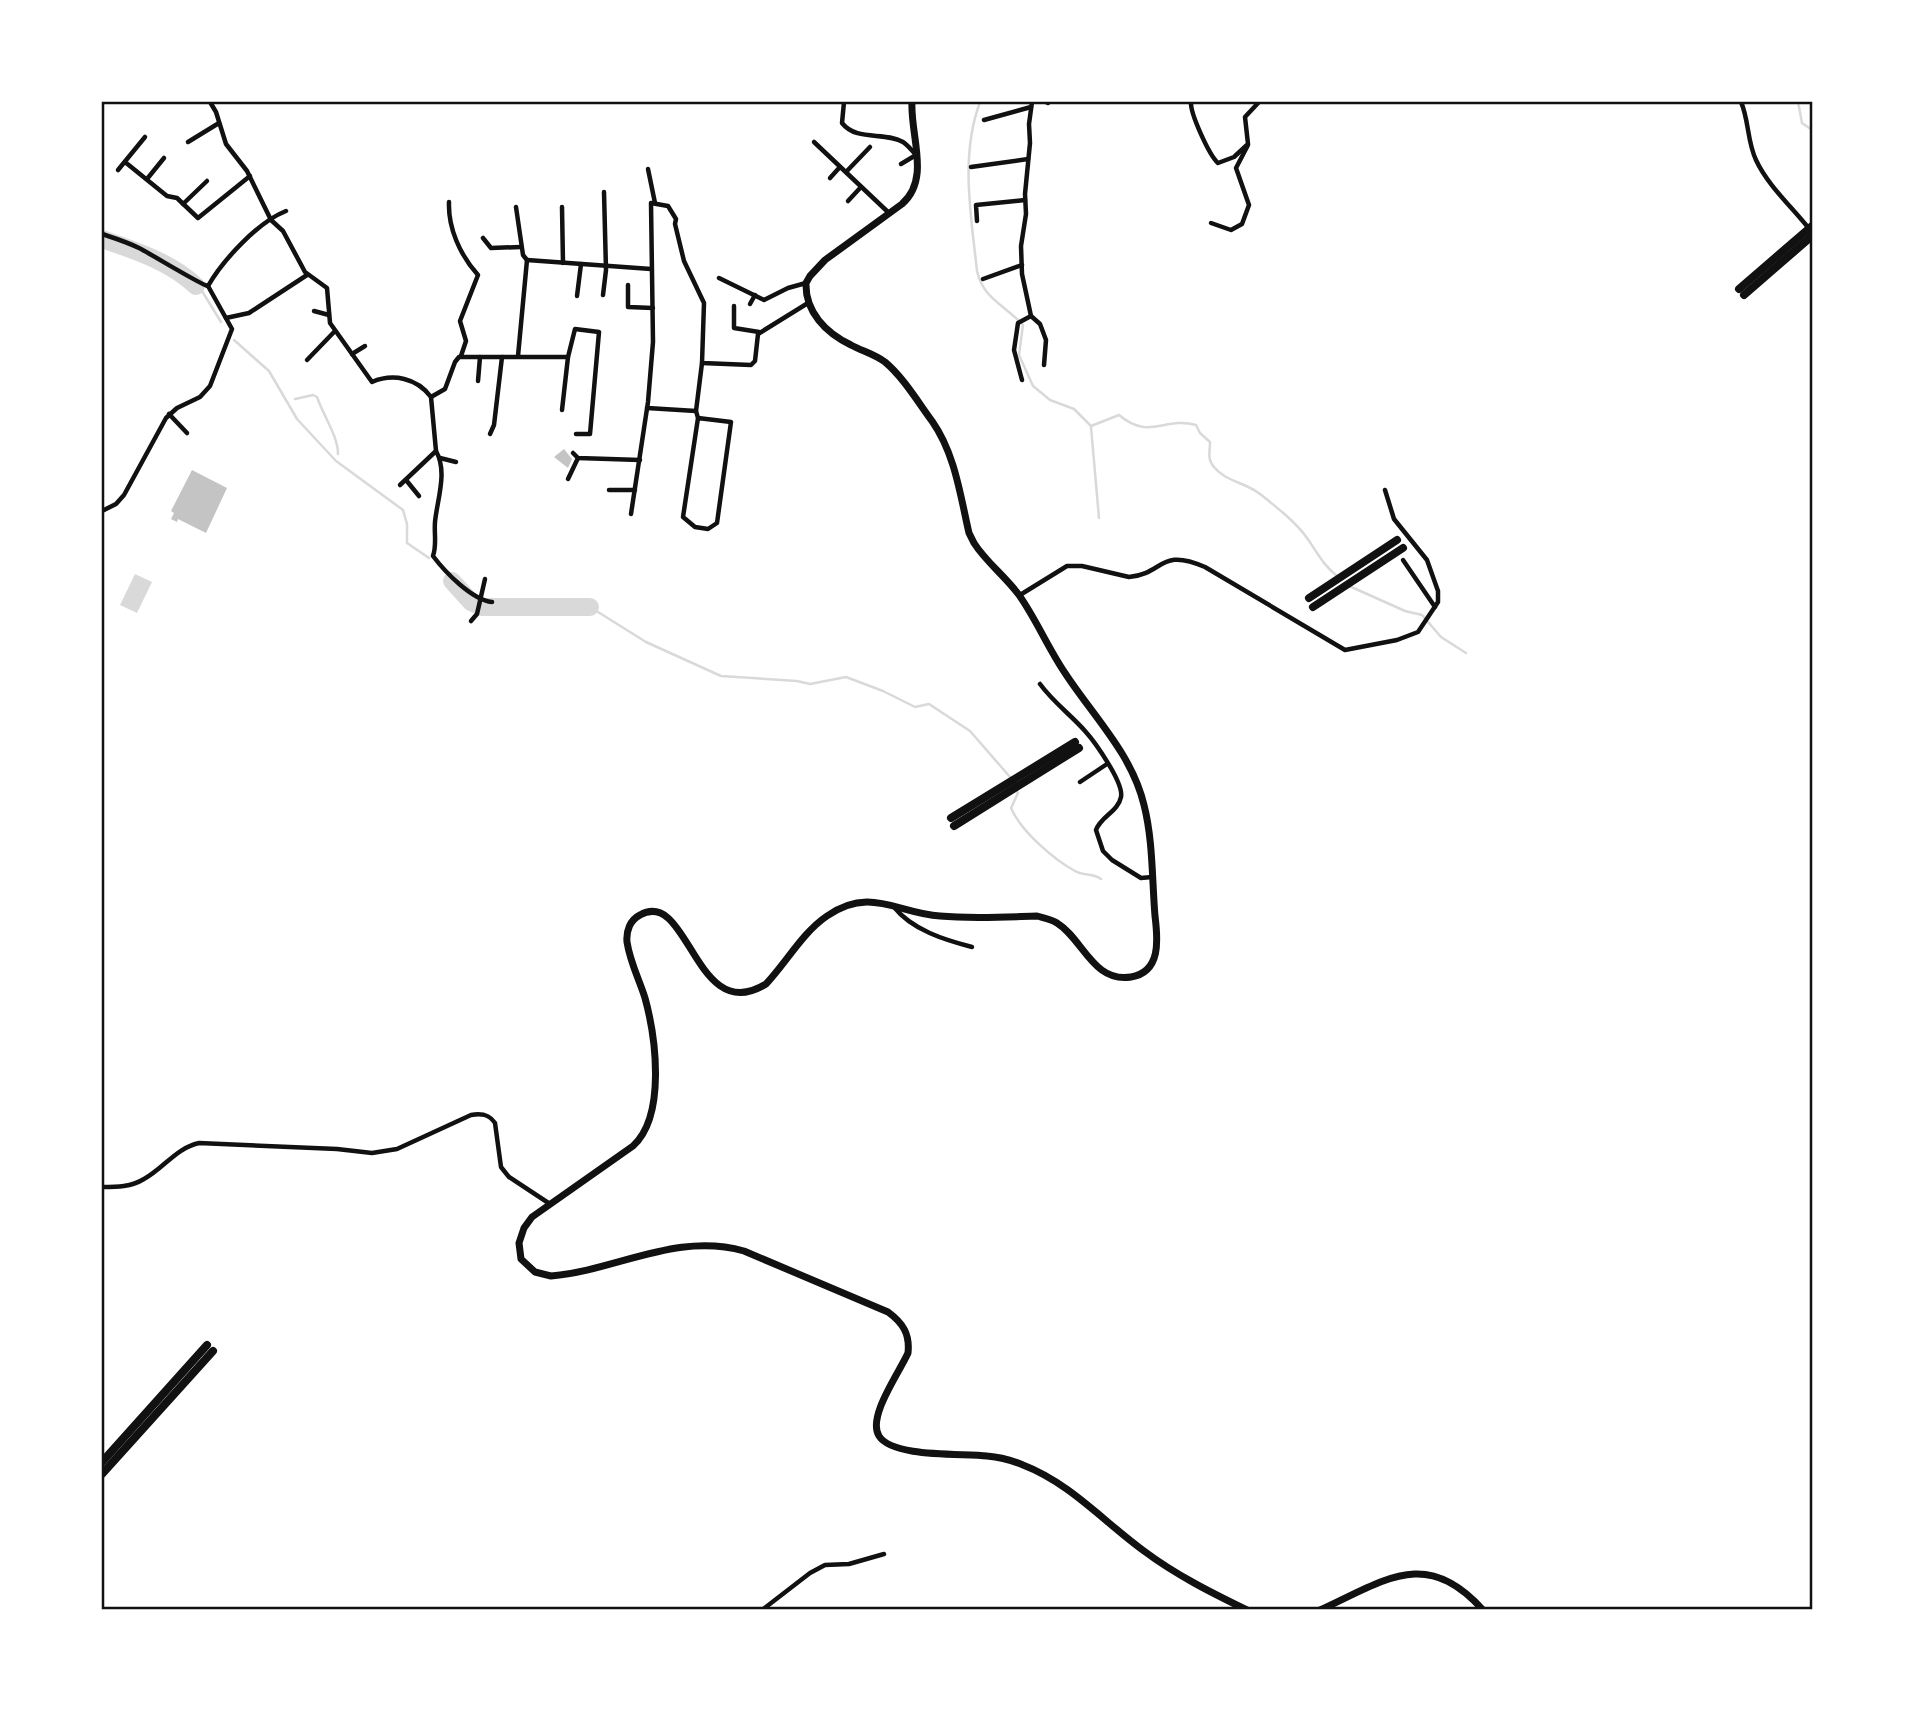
<svg xmlns="http://www.w3.org/2000/svg" width="1914" height="1711" viewBox="0 0 1914 1711" font-family="Quicksand,sans-serif">
<style>
.water{fill:#d9d9d9}
.lines{fill:none;stroke-linecap:round;stroke-linejoin:round}
.stream{stroke:#d9d9d9;stroke-width:2.5}
.river{stroke:#d9d9d9;stroke-width:18}
.building{fill:#c4c4c4}
.minor{stroke:#111;stroke-width:4.5}
.primary{stroke:#111;stroke-width:7}
.motorway{stroke:#111;stroke-width:8}
.neatline{fill:none;stroke:#111;stroke-width:2.5}
</style>
<rect width="100%" height="100%" fill="#fff"/>
<path class="water" d="M 135,574 L 152,582 L 137,613 L 120,605 Z"/>
<g class="lines">
<g class="stream">
<path d="M 980,102 C 960,156 971,215 977,271 C 983,299 1005,305 1023,325 L 1019,355 L 1033,386 L 1050,400 L 1074,409 L 1091,426 L 1119,415 C 1150,441 1164,416 1196,425 L 1200,433 L 1210,442 C 1210,451 1207,460 1214,467 C 1226,482 1245,482 1260,494 C 1275,506 1296,522 1307,538 C 1317,552 1323,565 1337,576"/>
<path d="M 1798,102 L 1802,123 L 1812,130"/>
<path d="M 196,286 L 202,291 L 221,322"/>
<path d="M 234,340 L 269,371 L 297,419 L 336,461 L 403,510 L 407,524 L 407,543 L 429,558"/>
<path d="M 295,399 L 313,395 L 317,397 C 323,415 338,436 338,454"/>
<path d="M 1091,427 L 1099,518"/>
<path d="M 1347,585 L 1405,611 L 1422,615 L 1441,637 L 1466,653"/>
<path d="M 590,607 L 646,642 L 721,676 L 797,681 L 810,684 L 846,677 L 883,691 L 915,707 L 929,704 L 970,731 L 1010,777"/>
<path d="M 1016,790 L 1018,793 L 1011,808 C 1021,831 1053,859 1075,871 C 1084,876 1093,873 1101,879"/>
</g>
<g class="river">
<path d="M 102,239 C 134,250 171,262 196,286"/>
<path d="M 452,581 L 471,602 L 482,607 L 590,607"/>
</g>
</g>
<g class="building">
<path d="M 564,449 L 572,459 L 568,468 L 554,457 Z"/>
<path d="M 192,470 L 227,488 L 206,533 L 178,519 L 177,522 L 171,519 L 174,513 L 171,511 Z"/>
</g>
<g class="lines">
<g class="minor">
<path d="M 210,102 L 216,112 L 226,144 L 247,171 L 271,220 L 283,231 L 305,272 L 327,288 L 330,323 L 372,382 C 393,373 417,378 431,397 L 445,389 L 455,362 L 459,357 L 568,357 L 575,329 L 599,332 L 590,434 L 576,434"/>
<path d="M 844,102 L 842,123 C 857,142 884,131 903,142 C 908,145 912,151 916,155 L 901,164"/>
<path d="M 1032,102 L 1029,124 L 1030,143 L 1025,194 L 1026,214 L 1021,246 L 1022,274 L 1031,316 L 1040,324 L 1046,340 L 1044,365"/>
<path d="M 1046,102 L 1048,103"/>
<path d="M 1191,102 C 1190,113 1209,155 1218,163 L 1234,157 L 1248,144 L 1245,117 L 1259,102"/>
<path d="M 1741,102 C 1749,120 1747,141 1756,160 C 1768,186 1793,208 1810,230"/>
<path d="M 984,120 L 1031,107"/>
<path d="M 188,142 L 219,123"/>
<path d="M 814,142 L 889,213"/>
<path d="M 125,162 L 167,196 L 177,198 L 198,218 L 250,176"/>
<path d="M 971,167 L 1028,159"/>
<path d="M 648,169 L 655,203"/>
<path d="M 118,170 L 145,137"/>
<path d="M 846,172 L 870,147"/>
<path d="M 830,178 L 840,167"/>
<path d="M 147,179 L 164,158"/>
<path d="M 848,201 L 861,187"/>
<path d="M 449,202 C 448,228 460,255 478,275 L 460,321 L 466,341 L 461,356"/>
<path d="M 183,204 L 207,181"/>
<path d="M 516,207 L 523,255 L 527,260"/>
<path d="M 562,207 L 563,263"/>
<path d="M 977,221 L 976,205 L 1025,200"/>
<path d="M 1211,223 L 1231,230 L 1242,224 L 1249,205 L 1236,168 L 1248,145"/>
<path d="M 102,234 C 114,238 127,242 139,248 C 151,254 201,285 208,286"/>
<path d="M 483,238 L 491,248 L 521,247"/>
<path d="M 719,278 L 764,300 L 788,288 L 806,283"/>
<path d="M 983,279 L 1022,265"/>
<path d="M 628,285 L 628,307 L 653,308"/>
<path d="M 208,286 C 223,260 258,222 286,211"/>
<path d="M 603,295 L 606,270 L 604,192"/>
<path d="M 577,296 L 581,264"/>
<path d="M 750,304 L 755,295"/>
<path d="M 734,306 L 734,328 L 759,332"/>
<path d="M 314,311 L 329,315"/>
<path d="M 226,318 L 249,313 L 307,275"/>
<path d="M 352,354 L 365,346"/>
<path d="M 518,356 L 527,260 L 651,269"/>
<path d="M 307,360 L 335,331"/>
<path d="M 1022,380 L 1014,350 L 1018,323 L 1031,316"/>
<path d="M 478,381 L 480,357"/>
<path d="M 647,408 L 696,411 L 702,363"/>
<path d="M 562,410 L 568,357"/>
<path d="M 696,411 L 698,418 L 683,517 L 695,527 L 708,529 L 717,523 L 731,422 L 698,418"/>
<path d="M 169,414 L 187,433"/>
<path d="M 490,434 L 494,425 L 502,357"/>
<path d="M 436,451 C 448,472 437,500 435,522 C 434,534 437,545 433,556 C 445,572 472,600 492,602"/>
<path d="M 573,453 L 578,458 L 640,460"/>
<path d="M 440,458 L 456,462"/>
<path d="M 568,479 L 578,458"/>
<path d="M 406,480 L 419,496"/>
<path d="M 400,485 L 436,451 L 431,397"/>
<path d="M 609,490 L 635,490"/>
<path d="M 102,511 L 116,504 L 124,495 L 166,418 L 177,408 L 200,397 L 210,386 L 232,329 L 208,286"/>
<path d="M 631,514 L 648,402 L 653,342 L 651,203 L 668,206 L 676,219 L 675,224 L 684,261 L 704,303 L 702,363 L 751,365 L 755,361 L 758,334 L 808,303"/>
<path d="M 1403,560 L 1435,607"/>
<path d="M 1020,595 L 1067,566 L 1082,566 L 1129,577 C 1164,574 1159,547 1205,567 L 1345,650 L 1397,640 L 1418,632 L 1438,602 L 1438,591 L 1427,560 L 1394,519 L 1385,490"/>
<path d="M 471,621 L 477,614 L 485,579"/>
<path d="M 1040,684 C 1053,702 1071,715 1085,731 C 1095,742 1124,783 1121,797 C 1118,812 1101,816 1096,830 L 1103,851 L 1112,860 L 1141,878 L 1152,877"/>
<path d="M 1080,782 L 1107,764"/>
<path d="M 894,907 C 912,930 945,940 972,947"/>
<path d="M 102,1187 C 117,1187 131,1187 144,1179 C 164,1168 176,1148 199,1143 L 337,1149 L 372,1153 L 397,1149 L 471,1115 C 481,1113 489,1114 495,1123 L 501,1167 L 509,1177 L 550,1204"/>
<path d="M 762,1610 L 810,1573 L 825,1565 L 849,1564 L 884,1554"/>
</g>
<g class="primary">
<path d="M 912,102 C 910,135 931,179 902,204 L 825,260 L 810,276 L 806,283 C 805,312 826,333 851,345 C 862,351 874,354 885,362 C 903,377 918,402 932,421 C 955,454 960,494 969,533 L 974,543 C 986,562 1005,576 1019,595 C 1036,619 1048,648 1065,673 C 1093,716 1132,754 1144,805 C 1153,840 1152,880 1155,916 C 1158,940 1161,972 1131,977 C 1093,983 1083,939 1057,923 C 1051,919 1044,918 1037,916 C 1005,917 972,919 940,916 C 897,913 870,886 827,916 C 803,932 786,963 766,984 C 695,1028 689,887 640,915 C 630,920 626,931 627,942 C 630,962 639,979 645,998 C 656,1038 666,1116 633,1146 L 532,1217 L 524,1228 L 519,1243 L 521,1259 L 535,1272 L 551,1276 C 618,1270 676,1232 744,1251 L 888,1312 C 903,1323 910,1334 908,1353 C 899,1373 867,1417 879,1436 C 893,1458 962,1453 987,1456 C 999,1457 1011,1460 1023,1465 C 1070,1483 1104,1522 1144,1551 C 1176,1575 1212,1593 1247,1610"/>
<path d="M 1320,1610 C 1384,1581 1426,1546 1483,1610"/>
</g>
<g class="motorway">
<path d="M 1739,289 L 1812,226"/>
<path d="M 1744,295 L 1812,236"/>
<path d="M 1309,598 L 1397,540"/>
<path d="M 1313,607 L 1403,548"/>
<path d="M 951,818 L 1075,742"/>
<path d="M 954,826 L 1079,748"/>
<path d="M 102,1462 L 207,1345"/>
<path d="M 102,1474 L 213,1351"/>
</g>
</g>
<rect width="1914" height="1711" fill="none" stroke="#ffffff" stroke-width="206"/>
<rect x="103" y="103" width="1708" height="1505" class="neatline"/>
</svg>
